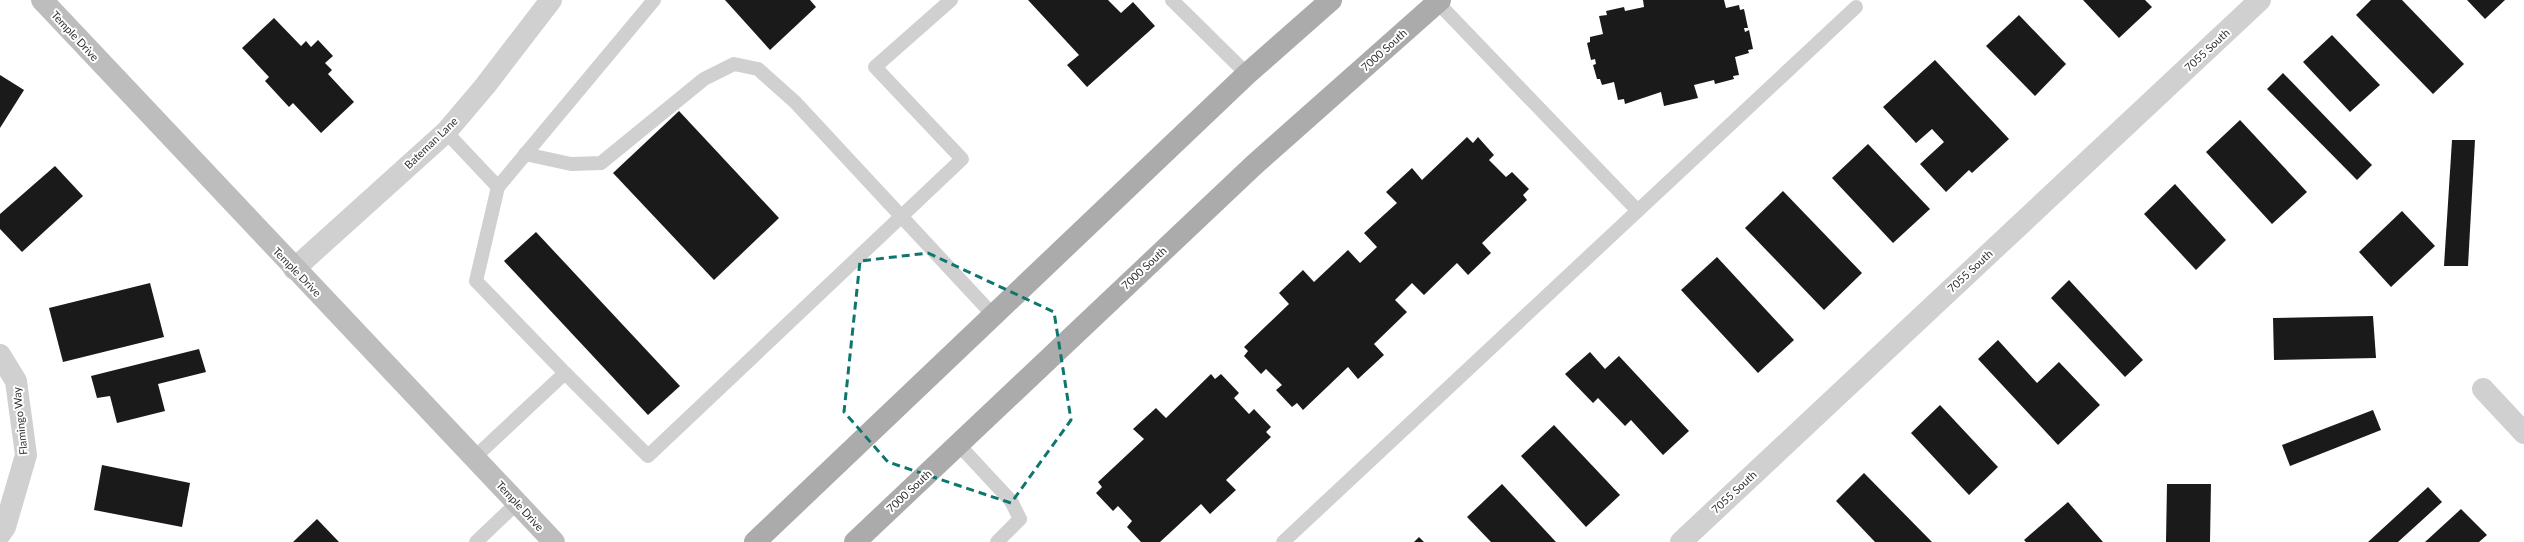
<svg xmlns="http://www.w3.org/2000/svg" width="2524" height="542" viewBox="0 0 2524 542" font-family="Lato,sans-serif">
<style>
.building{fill:#1a1a1a}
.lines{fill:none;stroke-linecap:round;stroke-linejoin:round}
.lane{stroke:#d0d0d0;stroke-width:14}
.street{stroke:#d0d0d0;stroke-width:22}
.secondary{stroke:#bdbdbd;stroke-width:22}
.primary{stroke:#ababab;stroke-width:22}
.marked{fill:none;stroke:#0f766e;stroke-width:3;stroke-dasharray:8 5;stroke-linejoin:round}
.labels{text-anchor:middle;stroke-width:4;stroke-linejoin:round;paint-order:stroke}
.street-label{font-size:11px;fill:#333;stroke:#fff}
</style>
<rect width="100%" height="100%" fill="#fff"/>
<g class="building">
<path d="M 725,0 L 810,0 L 816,7 L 770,50 Z"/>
<path d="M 1028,0 L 1108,0 L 1121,13 L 1133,2 L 1155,26 L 1087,87 L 1067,65 L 1079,55 Z"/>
<path d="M 1643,0 L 1724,0 L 1726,8 L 1739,5 L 1740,10 L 1744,9 L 1748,28 L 1744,28 L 1745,32 L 1749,30 L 1753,49 L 1748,50 L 1749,53 L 1735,57 L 1739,75 L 1733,76 L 1734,79 L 1715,84 L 1714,80 L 1694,85 L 1698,98 L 1664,106 L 1661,92 L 1625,104 L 1624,99 L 1618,100 L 1614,82 L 1602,85 L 1600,79 L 1597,79 L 1593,65 L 1596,64 L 1595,59 L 1591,60 L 1587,43 L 1590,42 L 1590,37 L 1603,34 L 1599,16 L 1607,15 L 1606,11 L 1624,7 L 1625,11 L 1644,7 Z"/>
<path d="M 2083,0 L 2145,0 L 2152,7 L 2119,38 Z"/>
<path d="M 2371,0 L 2402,0 L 2464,64 L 2433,94 L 2356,15 Z"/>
<path d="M 2467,0 L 2505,0 L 2485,19 Z"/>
<path d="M 2019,15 L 2066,64 L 2035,96 L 1986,46 Z"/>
<path d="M 274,18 L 301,46 L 306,41 L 311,47 L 318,40 L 333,56 L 325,63 L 332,70 L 328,74 L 354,102 L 321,133 L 293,103 L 289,107 L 265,81 L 269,77 L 242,48 Z"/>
<path d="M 2332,35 L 2380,85 L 2350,112 L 2303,62 Z"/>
<path d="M 1935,60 L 2009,139 L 1972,173 L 1969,170 L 1946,192 L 1920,164 L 1944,142 L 1932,129 L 1916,143 L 1883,107 Z"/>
<path d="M 2283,73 L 2372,165 L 2357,180 L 2267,89 Z"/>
<path d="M 0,75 L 24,90 L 0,128 Z"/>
<path d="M 679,111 L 779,218 L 714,280 L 613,173 Z"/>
<path d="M 2240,120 L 2307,192 L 2272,224 L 2206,152 Z"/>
<path d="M 1467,137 L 1473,143 L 1478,137 L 1494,155 L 1489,160 L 1506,177 L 1512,172 L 1529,189 L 1523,195 L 1527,200 L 1482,243 L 1491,253 L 1468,275 L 1457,263 L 1424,295 L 1412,283 L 1395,300 L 1407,312 L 1374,344 L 1384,355 L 1358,379 L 1348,367 L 1303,410 L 1297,403 L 1292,407 L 1276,390 L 1282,385 L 1266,369 L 1261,374 L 1244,356 L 1248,351 L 1244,347 L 1289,304 L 1279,293 L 1303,270 L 1314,282 L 1348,250 L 1360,263 L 1377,247 L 1364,233 L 1397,203 L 1386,192 L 1412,168 L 1422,180 Z"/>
<path d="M 2452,140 L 2475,140 L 2468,266 L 2444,266 Z"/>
<path d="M 1868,144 L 1930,209 L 1893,243 L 1832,178 Z"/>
<path d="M 55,166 L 83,196 L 22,252 L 0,229 L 0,214 Z"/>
<path d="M 2175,184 L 2226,240 L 2196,270 L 2144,214 Z"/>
<path d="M 1783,191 L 1862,273 L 1824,310 L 1745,228 Z"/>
<path d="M 2402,211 L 2435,246 L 2391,287 L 2359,252 Z"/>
<path d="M 536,232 L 680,386 L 648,415 L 504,261 Z"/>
<path d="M 1717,257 L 1794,340 L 1758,373 L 1681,290 Z"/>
<path d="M 2069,280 L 2143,360 L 2125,377 L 2051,298 Z"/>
<path d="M 150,283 L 164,337 L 63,362 L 49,308 Z"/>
<path d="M 2373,316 L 2376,358 L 2274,360 L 2273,318 Z"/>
<path d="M 1998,340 L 2037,383 L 2059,362 L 2100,405 L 2058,445 L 1978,359 Z"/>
<path d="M 199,349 L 206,372 L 158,384 L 165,411 L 117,423 L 110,396 L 97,398 L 91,376 Z"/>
<path d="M 1590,352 L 1605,369 L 1619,356 L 1689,431 L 1663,455 L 1631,420 L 1625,426 L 1598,398 L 1593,403 L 1565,374 Z"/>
<path d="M 1211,374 L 1215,379 L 1221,374 L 1239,393 L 1234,398 L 1249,414 L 1254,409 L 1271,427 L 1266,432 L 1271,437 L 1226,480 L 1236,490 L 1210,514 L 1201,504 L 1160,542 L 1141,542 L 1127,527 L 1132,521 L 1118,506 L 1113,511 L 1096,493 L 1102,487 L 1098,482 L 1144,439 L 1133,429 L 1156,408 L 1166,418 Z"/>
<path d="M 1940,405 L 1998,467 L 1969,495 L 1911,433 Z"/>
<path d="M 2373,410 L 2381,430 L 2290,466 L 2282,445 Z"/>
<path d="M 1554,425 L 1620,495 L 1586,527 L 1521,456 Z"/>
<path d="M 102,465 L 190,483 L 182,527 L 94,510 Z"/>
<path d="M 1864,473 L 1932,542 L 1875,542 L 1836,501 Z"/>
<path d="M 1502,484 L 1556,542 L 1491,542 L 1467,517 Z"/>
<path d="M 2167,484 L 2211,484 L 2210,542 L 2166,542 Z"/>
<path d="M 2428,487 L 2442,502 L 2398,542 L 2368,542 Z"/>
<path d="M 2068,502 L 2103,542 L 2026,542 L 2024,540 Z"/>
<path d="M 2461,509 L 2487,535 L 2479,542 L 2425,542 Z"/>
<path d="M 317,519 L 339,542 L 293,542 Z"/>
<path d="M 1419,537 L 1424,542 L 1414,542 Z"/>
</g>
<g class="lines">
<g class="lane">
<path d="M 1172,0 L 1247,74"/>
<path d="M 1437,2 L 1637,210"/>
<path d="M 446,132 L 498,187 L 654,0"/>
<path d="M 525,154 L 571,164 L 601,163 L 704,79 L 734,64 L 758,69 L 795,102 L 993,315"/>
<path d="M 565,373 L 648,456 L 962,159 L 875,67 L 951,0"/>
<path d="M 958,444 L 1011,501 L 1020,519 L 997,542"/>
<path d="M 475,457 L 565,373 L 476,281 L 498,187"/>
<path d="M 476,542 L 517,503"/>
<path d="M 1283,542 L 1856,7"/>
</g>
<g class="street">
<path d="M 294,269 L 446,132 L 485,86 L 551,0"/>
<path d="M 0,355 L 16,381 L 26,455 L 5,527 L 0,534"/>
<path d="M 2483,389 L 2524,433"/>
<path d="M 1681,542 L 2260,0"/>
</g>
<path class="secondary" d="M 42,0 L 554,542"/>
<g class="primary">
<path d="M 755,542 L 1247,74 L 1331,0"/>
<path d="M 855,542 L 1254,165 L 1440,0"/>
</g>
</g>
<path class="marked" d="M 928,253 L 1054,312 L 1071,420 L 1011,503 L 888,462 L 844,412 L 860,261 Z"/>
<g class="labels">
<g class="street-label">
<text transform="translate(75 36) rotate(47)" y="4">Temple Drive</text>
<text transform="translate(1384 50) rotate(-42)" y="4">7000 South</text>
<text transform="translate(2207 50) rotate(-43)" y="4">7055 South</text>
<text transform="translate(431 143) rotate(-44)" y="4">Bateman Lane</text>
<text transform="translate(1144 268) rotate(-43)" y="4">7000 South</text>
<text transform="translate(1970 271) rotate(-43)" y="4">7055 South</text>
<text transform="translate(297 272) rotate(46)" y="4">Temple Drive</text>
<text transform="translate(20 421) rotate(-96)" y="4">Flamingo Way</text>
<text transform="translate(909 491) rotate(-43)" y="4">7000 South</text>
<text transform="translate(1734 492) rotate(-43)" y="4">7055 South</text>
<text transform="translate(520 506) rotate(47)" y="4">Temple Drive</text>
</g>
</g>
</svg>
